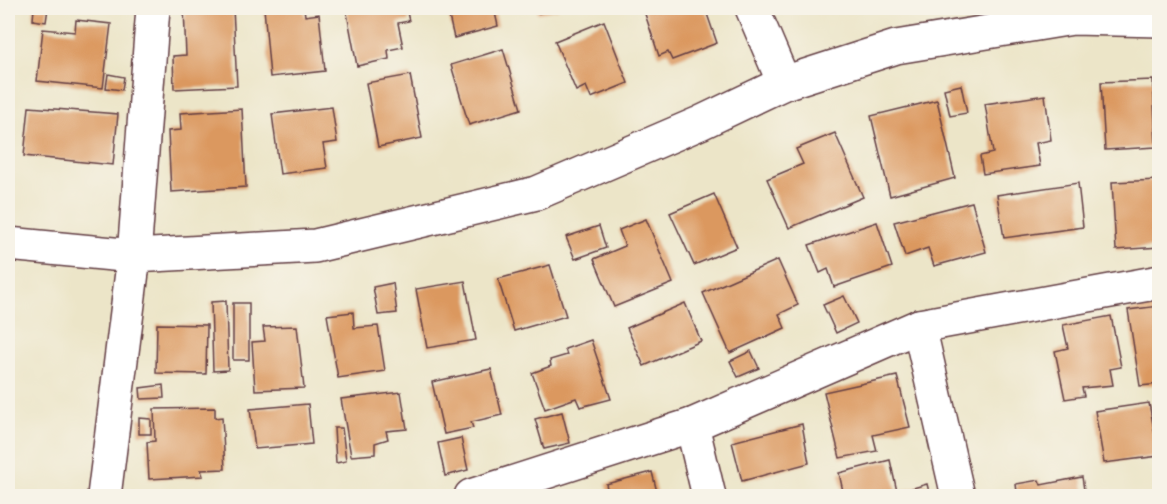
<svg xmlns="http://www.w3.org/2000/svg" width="1167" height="504" viewBox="0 0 1167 504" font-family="Mynerve,sans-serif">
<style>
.building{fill:#db985e}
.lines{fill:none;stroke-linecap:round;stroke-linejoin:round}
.minor-casing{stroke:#623d43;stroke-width:36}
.tertiary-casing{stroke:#623d43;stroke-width:36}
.minor{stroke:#fff;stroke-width:33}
.tertiary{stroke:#fff;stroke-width:33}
</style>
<rect width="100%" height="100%" fill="#f7f3e8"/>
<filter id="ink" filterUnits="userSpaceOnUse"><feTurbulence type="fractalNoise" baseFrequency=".0167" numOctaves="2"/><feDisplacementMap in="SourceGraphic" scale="12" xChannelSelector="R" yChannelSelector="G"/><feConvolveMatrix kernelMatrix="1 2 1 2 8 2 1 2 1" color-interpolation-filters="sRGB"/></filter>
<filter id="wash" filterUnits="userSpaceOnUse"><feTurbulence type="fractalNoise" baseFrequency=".008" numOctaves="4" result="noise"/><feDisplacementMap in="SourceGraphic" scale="24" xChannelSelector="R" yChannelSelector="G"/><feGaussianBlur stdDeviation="1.35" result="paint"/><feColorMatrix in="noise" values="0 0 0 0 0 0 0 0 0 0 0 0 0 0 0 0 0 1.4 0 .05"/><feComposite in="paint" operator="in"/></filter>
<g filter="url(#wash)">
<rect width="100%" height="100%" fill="#ece5c8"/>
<g id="blocks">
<g class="building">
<path d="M 34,8 L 48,8 L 46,22 L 33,20 Z"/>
<path d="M 184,8 L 233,8 L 237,86 L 174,89 L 173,56 L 186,55 Z"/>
<path d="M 264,8 L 304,8 L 305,16 L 319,14 L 325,71 L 270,77 Z"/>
<path d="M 346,8 L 406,8 L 409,21 L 398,23 L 403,47 L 388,50 L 389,59 L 357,66 Z"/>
<path d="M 447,8 L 494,8 L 498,26 L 454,38 Z"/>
<path d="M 537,8 L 558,8 L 558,9 L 538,13 Z"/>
<path d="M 643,8 L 705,8 L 717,43 L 672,60 L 668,52 L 659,56 Z"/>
<path d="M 76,20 L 111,24 L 103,88 L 37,81 L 43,29 L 75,32 Z"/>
<path d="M 604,21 L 628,83 L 591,98 L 586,86 L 576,91 L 555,41 Z"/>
<path d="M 503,49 L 521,109 L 469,125 L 451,65 Z"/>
<path d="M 108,74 L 124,77 L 122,90 L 106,88 Z"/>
<path d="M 410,75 L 422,138 L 378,147 L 366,83 Z"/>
<path d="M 1153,80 L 1156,147 L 1105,150 L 1101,82 Z"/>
<path d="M 961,85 L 967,113 L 950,116 L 944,89 Z"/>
<path d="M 1045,95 L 1051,140 L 1036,143 L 1040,166 L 983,174 L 980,156 L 993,153 L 985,104 Z"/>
<path d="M 937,100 L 955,178 L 890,196 L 871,116 Z"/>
<path d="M 29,107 L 118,114 L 113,165 L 24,156 Z"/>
<path d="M 332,107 L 337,142 L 323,144 L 327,168 L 280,174 L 272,114 Z"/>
<path d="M 242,109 L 246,187 L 171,192 L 168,131 L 181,130 L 180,113 Z"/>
<path d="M 835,133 L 863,197 L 789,228 L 767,179 L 803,164 L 796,149 Z"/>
<path d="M 1160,180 L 1160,247 L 1116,250 L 1112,182 Z"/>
<path d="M 1078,183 L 1083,227 L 1004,238 L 997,195 Z"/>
<path d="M 714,194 L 737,247 L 694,265 L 670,213 Z"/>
<path d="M 972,202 L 986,252 L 934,266 L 928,248 L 905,256 L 894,222 Z"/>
<path d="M 646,219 L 673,283 L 614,307 L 594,259 L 625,246 L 619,230 Z"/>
<path d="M 877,222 L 892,267 L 834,287 L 828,269 L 820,273 L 809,245 Z"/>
<path d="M 599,226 L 606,248 L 575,259 L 566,237 Z"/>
<path d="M 778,260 L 798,305 L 779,314 L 785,328 L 730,353 L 703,293 Z"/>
<path d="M 550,265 L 566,316 L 514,331 L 498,279 Z"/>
<path d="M 465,281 L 476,340 L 427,348 L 416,289 Z"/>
<path d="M 393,283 L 397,313 L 378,315 L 373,287 Z"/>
<path d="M 844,296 L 857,323 L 836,333 L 823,305 Z"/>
<path d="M 226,301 L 228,370 L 213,371 L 211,302 Z"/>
<rect x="233" y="303" width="16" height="57"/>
<path d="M 685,303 L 701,341 L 644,366 L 627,328 Z"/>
<path d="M 1159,306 L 1160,384 L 1140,386 L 1128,310 Z"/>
<path d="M 353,312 L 354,328 L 378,326 L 385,371 L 338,378 L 327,315 Z"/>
<path d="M 1111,316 L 1121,367 L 1110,369 L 1113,385 L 1082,388 L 1084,396 L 1065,399 L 1055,351 L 1068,348 L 1063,325 Z"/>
<path d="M 157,324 L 207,325 L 206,374 L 156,373 Z"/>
<path d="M 297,326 L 304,388 L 255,390 L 252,342 L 265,341 L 263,327 Z"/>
<path d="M 591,340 L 611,399 L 580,407 L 576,398 L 545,409 L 532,373 L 551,366 L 550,360 L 567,355 L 565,349 Z"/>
<path d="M 751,351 L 759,368 L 738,377 L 730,361 Z"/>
<path d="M 491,369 L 502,415 L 471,422 L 473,428 L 444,434 L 432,382 Z"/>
<path d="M 897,376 L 910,427 L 873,435 L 877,451 L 840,458 L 824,392 Z"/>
<path d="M 163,385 L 164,398 L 141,399 L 140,388 Z"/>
<path d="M 401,392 L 407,429 L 386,431 L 388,439 L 375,443 L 375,454 L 351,456 L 341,399 Z"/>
<path d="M 1149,403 L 1159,456 L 1104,463 L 1095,411 Z"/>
<path d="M 308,404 L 312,444 L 255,449 L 250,409 Z"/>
<path d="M 215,408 L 215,418 L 222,417 L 225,469 L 201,470 L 203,476 L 149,479 L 147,442 L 155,441 L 154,409 Z"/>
<path d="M 562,412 L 570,443 L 544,449 L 535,419 Z"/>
<path d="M 139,418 L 151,419 L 151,434 L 139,434 Z"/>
<path d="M 802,424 L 809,463 L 742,481 L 732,442 Z"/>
<path d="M 334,428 L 342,428 L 346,461 L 336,463 Z"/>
<path d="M 461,438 L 468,470 L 445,476 L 438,443 Z"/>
<path d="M 890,460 L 898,496 L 844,496 L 839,473 Z"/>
<path d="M 652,472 L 658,496 L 609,496 L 606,484 Z"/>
<path d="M 1082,477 L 1085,496 L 1001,496 L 1017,492 L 1016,484 L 1039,480 L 1041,485 Z"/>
<path d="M 927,484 L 930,496 L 904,496 L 903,491 Z"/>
</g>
</g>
</g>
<g filter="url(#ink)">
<use href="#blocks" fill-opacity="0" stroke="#623d43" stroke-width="1.5"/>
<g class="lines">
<defs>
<g id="minor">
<path d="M 752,8 L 784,83"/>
<path d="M 919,326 L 958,496"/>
<path d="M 692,425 L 709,496"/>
<path d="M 104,496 L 134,256 L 153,8"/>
<path d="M 471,496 L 692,425 L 919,326 L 1160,282"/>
</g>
<path id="tertiary" d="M 8,244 L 134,256 L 315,246 L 537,193 L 700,123 L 784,83 L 896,47 L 1073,18 L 1160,20"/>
</defs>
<use href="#minor" class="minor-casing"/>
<use href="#tertiary" class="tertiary-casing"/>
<use href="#minor" class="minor"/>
<use href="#tertiary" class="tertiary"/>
</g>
</g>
<rect width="1167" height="504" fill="none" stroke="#f7f3e8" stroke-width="30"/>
</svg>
